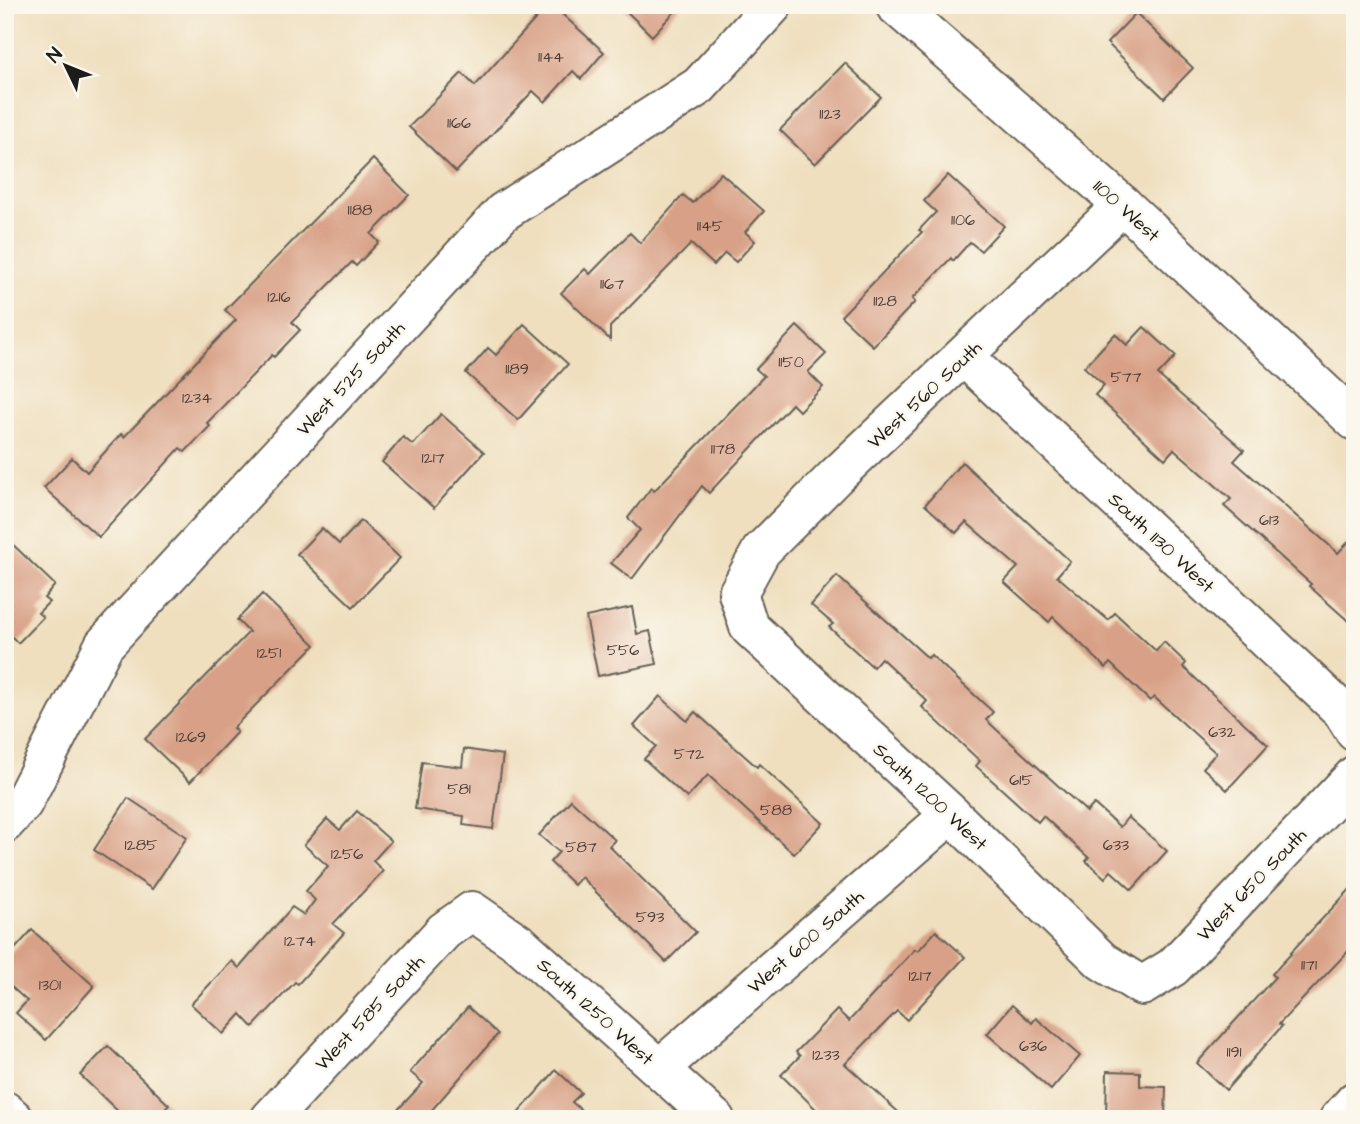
<svg xmlns="http://www.w3.org/2000/svg" width="1360" height="1124" viewBox="0 0 1360 1124" font-family="'Architects Daughter',sans-serif">
<style>
.building{fill:#d8a086}
.lines{fill:none;stroke-linecap:round;stroke-linejoin:round}
.minor-casing{stroke:#666055;stroke-width:42}
.minor{stroke:#fff;stroke-width:38}
.labels{text-anchor:middle;stroke-width:5;stroke-linejoin:round;paint-order:stroke}
.number-label{font-size:16px;fill:#4b3d36}
.street-label{font-size:19px;fill:#1c1c1c;stroke:#fbf7ec}
</style>
<rect width="100%" height="100%" fill="#fbf7ec"/>
<filter id="ink" filterUnits="userSpaceOnUse"><feTurbulence type="fractalNoise" baseFrequency=".0143" numOctaves="2"/><feDisplacementMap in="SourceGraphic" scale="14" xChannelSelector="R" yChannelSelector="G"/><feConvolveMatrix kernelMatrix="1 2 1 2 8 2 1 2 1" color-interpolation-filters="sRGB"/></filter>
<filter id="wash" filterUnits="userSpaceOnUse"><feTurbulence type="fractalNoise" baseFrequency=".00686" numOctaves="4" result="noise"/><feDisplacementMap in="SourceGraphic" scale="28" xChannelSelector="R" yChannelSelector="G"/><feGaussianBlur stdDeviation="1.57" result="paint"/><feColorMatrix in="noise" values="0 0 0 0 0 0 0 0 0 0 0 0 0 0 0 0 0 1.4 0 .05"/><feComposite in="paint" operator="in"/></filter>
<g filter="url(#wash)">
<rect width="100%" height="100%" fill="#efdfbf"/>
<g id="blocks">
<g class="building">
<path d="M 548,5 L 552,5 L 604,52 L 581,79 L 573,71 L 545,102 L 533,91 L 456,172 L 409,127 L 462,73 L 475,86 Z"/>
<path d="M 620,5 L 681,5 L 652,36 Z"/>
<path d="M 1136,13 L 1193,68 L 1164,98 L 1107,43 Z"/>
<path d="M 845,63 L 881,97 L 815,164 L 780,130 Z"/>
<path d="M 373,159 L 409,195 L 371,234 L 379,242 L 356,266 L 352,262 L 292,322 L 300,330 L 274,357 L 272,355 L 207,423 L 210,426 L 185,452 L 180,448 L 99,537 L 44,488 L 72,458 L 87,472 L 121,434 L 124,437 L 236,320 L 225,310 Z"/>
<path d="M 721,173 L 764,211 L 745,232 L 755,241 L 736,262 L 725,253 L 714,265 L 691,244 L 610,327 L 610,340 L 561,293 L 585,269 L 590,274 L 630,233 L 640,243 L 683,195 L 693,203 Z"/>
<path d="M 948,175 L 1004,226 L 981,251 L 970,242 L 953,261 L 951,258 L 912,299 L 915,302 L 873,346 L 841,316 L 922,232 L 919,230 L 936,212 L 924,201 Z"/>
<path d="M 524,324 L 568,364 L 518,420 L 466,373 L 488,348 L 496,355 Z"/>
<path d="M 797,326 L 826,354 L 808,372 L 823,387 L 799,411 L 792,404 L 709,493 L 702,486 L 632,579 L 611,563 L 640,530 L 628,518 L 651,488 L 654,491 L 764,376 L 756,369 Z"/>
<path d="M 1144,327 L 1176,356 L 1158,375 L 1244,450 L 1234,461 L 1338,553 L 1355,535 L 1355,627 L 1309,586 L 1311,584 L 1224,506 L 1231,499 L 1174,449 L 1165,459 L 1095,395 L 1104,385 L 1084,367 L 1115,334 L 1127,345 Z"/>
<path d="M 441,414 L 484,452 L 434,508 L 382,462 L 403,437 L 413,445 Z"/>
<path d="M 962,462 L 1070,561 L 1057,576 L 1108,620 L 1115,613 L 1156,651 L 1164,642 L 1186,663 L 1183,667 L 1268,745 L 1227,790 L 1203,768 L 1216,753 L 1154,697 L 1150,701 L 1110,663 L 1106,668 L 1053,617 L 1049,622 L 1004,582 L 1018,567 L 966,522 L 956,533 L 925,505 Z"/>
<path d="M 361,521 L 400,558 L 353,607 L 297,554 L 322,528 L 339,544 Z"/>
<path d="M 5,537 L 55,585 L 44,598 L 49,602 L 38,613 L 43,617 L 18,643 L 5,630 Z"/>
<path d="M 837,576 L 928,658 L 931,655 L 993,712 L 986,720 L 1087,812 L 1094,804 L 1120,827 L 1128,817 L 1167,851 L 1132,890 L 1111,871 L 1105,878 L 1086,861 L 1089,858 L 1043,816 L 1038,822 L 976,766 L 980,761 L 922,707 L 927,701 L 881,658 L 873,667 L 829,627 L 833,624 L 811,605 Z"/>
<path d="M 262,594 L 315,645 L 233,728 L 237,732 L 190,782 L 145,739 L 249,632 L 237,620 Z"/>
<path d="M 632,607 L 637,634 L 650,631 L 657,664 L 598,676 L 586,617 Z"/>
<path d="M 660,696 L 687,721 L 695,712 L 757,767 L 759,764 L 823,823 L 794,854 L 708,775 L 687,798 L 644,759 L 656,746 L 634,726 Z"/>
<path d="M 464,749 L 503,755 L 493,829 L 463,825 L 464,816 L 415,809 L 422,762 L 462,767 Z"/>
<path d="M 128,798 L 187,837 L 152,889 L 94,850 Z"/>
<path d="M 571,800 L 615,840 L 609,846 L 696,932 L 666,962 L 581,877 L 574,885 L 550,862 L 559,852 L 539,835 Z"/>
<path d="M 357,811 L 391,841 L 373,861 L 383,871 L 333,924 L 344,933 L 298,984 L 295,982 L 253,1027 L 241,1014 L 223,1034 L 191,1004 L 232,961 L 239,968 L 292,907 L 304,915 L 315,900 L 306,891 L 328,866 L 304,845 L 327,819 L 340,830 Z"/>
<path d="M 1355,884 L 1355,944 L 1279,1024 L 1282,1026 L 1226,1090 L 1197,1063 L 1275,977 L 1272,974 L 1291,954 L 1290,953 Z"/>
<path d="M 32,930 L 94,986 L 46,1040 L 16,1013 L 27,1001 L 5,981 L 5,960 Z"/>
<path d="M 936,931 L 965,957 L 907,1020 L 897,1011 L 845,1064 L 906,1119 L 826,1119 L 781,1075 L 800,1056 L 796,1052 L 837,1010 L 849,1021 L 915,949 L 918,951 Z"/>
<path d="M 1012,1005 L 1032,1023 L 1036,1018 L 1080,1056 L 1051,1090 L 987,1034 Z"/>
<path d="M 468,1007 L 498,1034 L 424,1119 L 389,1119 L 423,1083 L 410,1072 Z"/>
<path d="M 108,1046 L 169,1105 L 156,1119 L 126,1119 L 80,1075 Z"/>
<path d="M 556,1070 L 581,1093 L 572,1102 L 591,1119 L 513,1119 Z"/>
<path d="M 1107,1071 L 1140,1072 L 1140,1086 L 1166,1087 L 1165,1119 L 1106,1119 Z"/>
</g>
</g>
</g>
<g filter="url(#ink)">
<use href="#blocks" fill-opacity="0" stroke="#666055" stroke-width="2"/>
<g class="lines">
<defs>
<g id="minor">
<path d="M 895,5 L 1123,205 L 1355,421"/>
<path d="M 1123,205 L 837,475 L 761,551 L 738,593 L 749,627 L 951,814 L 1102,961 L 1142,986 L 1173,967 L 1355,775"/>
<path d="M 964,357 L 1342,711 L 1355,732"/>
<path d="M 5,823 L 23,803 L 104,645 L 503,212 L 699,86 L 773,5"/>
<path d="M 660,1068 L 951,814"/>
<path d="M 5,1111 L 14,1119"/>
<path d="M 270,1119 L 444,931 L 472,911 L 520,944 L 715,1119"/>
<path d="M 1339,1119 L 1355,1101"/>
</g>
</defs>
<use href="#minor" class="minor-casing"/>
<use href="#minor" class="minor"/>
</g>
</g>
<g class="labels">
<g class="number-label">
<text x="551" y="62">1144</text>
<text x="830" y="119">1123</text>
<text x="459" y="128">1166</text>
<text x="360" y="215">1188</text>
<text x="963" y="225">1106</text>
<text x="710" y="231">1145</text>
<text x="612" y="289">1167</text>
<text x="279" y="302">1216</text>
<text x="885" y="306">1128</text>
<text x="791" y="367">1150</text>
<text x="517" y="374">1189</text>
<text x="1126" y="382">577</text>
<text x="197" y="403">1234</text>
<text x="723" y="454">1178</text>
<text x="433" y="463">1217</text>
<text x="1269" y="525">613</text>
<text x="623" y="655">556</text>
<text x="269" y="658">1251</text>
<text x="1222" y="737">632</text>
<text x="191" y="742">1269</text>
<text x="689" y="759">572</text>
<text x="1021" y="785">615</text>
<text x="459" y="794">581</text>
<text x="776" y="815">588</text>
<text x="141" y="850">1285</text>
<text x="1116" y="850">633</text>
<text x="581" y="852">587</text>
<text x="347" y="859">1256</text>
<text x="650" y="922">593</text>
<text x="300" y="946">1274</text>
<text x="1309" y="970">1171</text>
<text x="920" y="981">1217</text>
<text x="50" y="990">1301</text>
<text x="1033" y="1051">636</text>
<text x="1234" y="1057">1191</text>
<text x="826" y="1060">1233</text>
</g>
<g class="street-label">
<text transform="translate(1127 210) rotate(42)" y="7">1100 West</text>
<text transform="translate(350 378) rotate(-47)" y="7">West 525 South</text>
<text transform="translate(924 394) rotate(-43)" y="7">West 560 South</text>
<text transform="translate(1162 542) rotate(43)" y="7">South 1130 West</text>
<text transform="translate(931 796) rotate(43)" y="7">South 1200 West</text>
<text transform="translate(1251 884) rotate(-46)" y="7">West 650 South</text>
<text transform="translate(805 941) rotate(-41)" y="7">West 600 South</text>
<text transform="translate(596 1011) rotate(42)" y="7">South 1250 West</text>
<text transform="translate(369 1012) rotate(-47)" y="7">West 585 South</text>
</g>
</g>
<rect width="1360" height="1124" fill="none" stroke="#fbf7ec" stroke-width="28"/>
<g transform="translate(66 66) rotate(313)" stroke="#fbf7ec" stroke-width="5" paint-order="stroke">
<path d="M0-5L12 26L0 18L-12 26Z" fill="#1c1c1c"/>
<text y="-10" font-size="19" font-weight="bold" text-anchor="middle" fill="#1c1c1c">N</text>
</g>
</svg>
